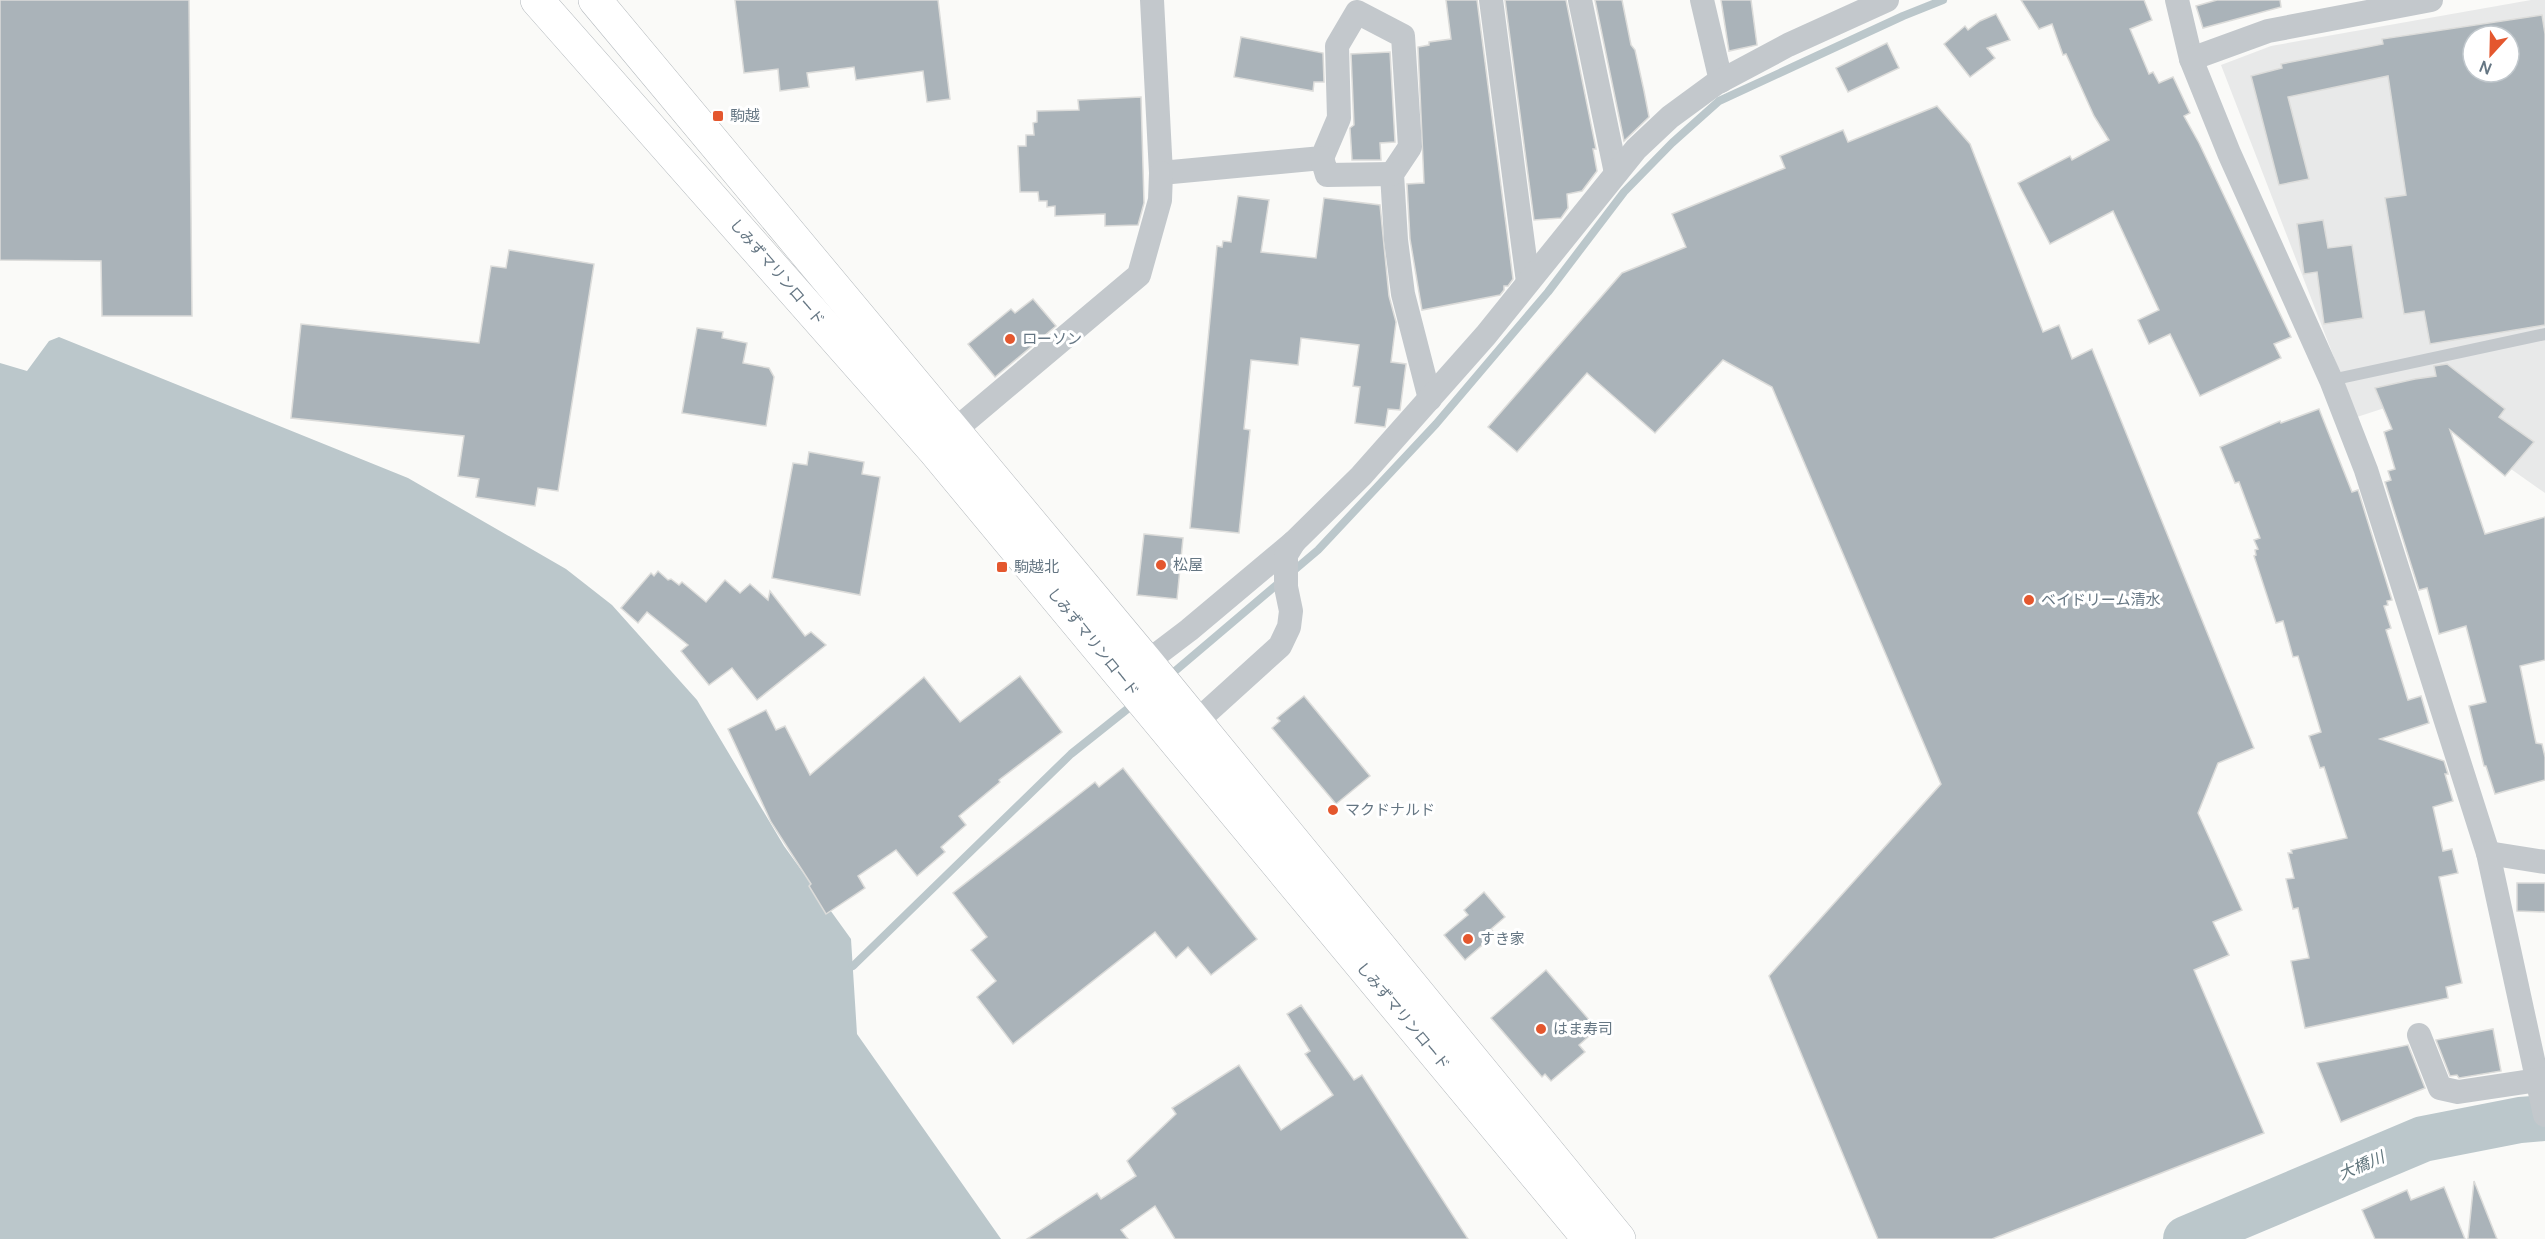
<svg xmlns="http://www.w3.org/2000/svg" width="2545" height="1239" viewBox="0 0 2545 1239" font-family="Manrope,'Noto Sans JP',sans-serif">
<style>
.built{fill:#e8e9e9;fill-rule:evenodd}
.water{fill:#bbc7cb}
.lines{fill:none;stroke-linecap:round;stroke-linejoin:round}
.stream{stroke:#bbc7cb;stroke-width:8}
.river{stroke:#bbc7cb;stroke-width:46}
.building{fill:#aab3b9;stroke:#dcdcda;stroke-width:1.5;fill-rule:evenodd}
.highway-casing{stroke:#b4b9bd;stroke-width:34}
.lane{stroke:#c3c8cc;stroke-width:12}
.street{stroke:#c3c8cc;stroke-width:24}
.highway{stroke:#fff;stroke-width:33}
.poi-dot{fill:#e4572e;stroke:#fff;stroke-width:2}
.labels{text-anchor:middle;stroke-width:6;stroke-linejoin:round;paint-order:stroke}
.poi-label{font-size:15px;fill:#657683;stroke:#fff;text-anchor:start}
.street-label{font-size:15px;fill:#657683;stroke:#fff}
.water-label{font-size:16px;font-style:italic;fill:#60757c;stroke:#fff}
</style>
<rect width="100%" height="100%" fill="#fafaf8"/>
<path class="built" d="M 2531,0 L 2545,0 L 2545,493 L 2412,399 L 2357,417 L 2221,65 L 2271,46 ZM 2473,36 L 2509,36 L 2509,72 L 2473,72 Z"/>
<path class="water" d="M 59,337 L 408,478 L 566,569 L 612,605 L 697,700 L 784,846 L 851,939 L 857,1034 L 1001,1239 L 0,1239 L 0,363 L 27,371 L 49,341 Z"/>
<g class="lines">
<g class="stream">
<path d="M 1292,572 L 1318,550 L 1436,424 L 1548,292 L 1624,192 L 1672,143 L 1719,101 L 1903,16 L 1943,0"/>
<path d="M 1168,677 L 1280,582"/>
<path d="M 853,966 L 1071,754 L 1135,703"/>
</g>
<path class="river" d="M 2186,1239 L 2423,1139 L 2520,1120 L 2545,1118"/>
</g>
<g class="building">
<path d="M 0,0 L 189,0 L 192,316 L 102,316 L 101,261 L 0,260 Z"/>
<path d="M 735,0 L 938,0 L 950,99 L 927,102 L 923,71 L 856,80 L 854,67 L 807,73 L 809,87 L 780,91 L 778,69 L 744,73 Z"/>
<path d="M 1446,0 L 1477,0 L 1513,279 L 1508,286 L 1504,286 L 1504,290 L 1500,295 L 1422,310 L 1410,239 L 1407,184 L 1424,183 L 1418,47 L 1429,45 L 1429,42 L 1451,39 Z"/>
<path d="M 1505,0 L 1566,0 L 1596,149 L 1593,149 L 1597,171 L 1582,191 L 1567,194 L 1568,208 L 1561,218 L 1534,220 Z"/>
<path d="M 1595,0 L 1622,0 L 1631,45 L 1635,50 L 1644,91 L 1649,117 L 1624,141 Z"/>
<path d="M 1721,0 L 1751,0 L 1757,45 L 1729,51 Z"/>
<path d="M 2021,0 L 2144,0 L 2152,20 L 2130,29 L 2149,74 L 2153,72 L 2159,83 L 2173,77 L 2190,113 L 2184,116 L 2199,143 L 2291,337 L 2274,344 L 2281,358 L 2200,396 L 2170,334 L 2149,344 L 2138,320 L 2159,310 L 2113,211 L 2050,244 L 2018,183 L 2070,156 L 2072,160 L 2109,140 L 2094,116 L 2066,54 L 2063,55 L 2052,24 L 2039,29 Z"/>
<path d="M 2217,0 L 2280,0 L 2281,7 L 2203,28 L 2196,6 Z"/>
<path d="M 1996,14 L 2010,40 L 1987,48 L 1995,58 L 1970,77 L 1944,44 L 1965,26 L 1968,30 L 1980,21 Z"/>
<path d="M 2542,15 L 2545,34 L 2545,325 L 2430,344 L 2424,311 L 2404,314 L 2385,198 L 2406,195 L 2388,76 L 2288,97 L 2309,179 L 2279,185 L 2251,76 L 2282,68 L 2281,64 L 2383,44 L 2382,39 ZM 2473,36 L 2509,36 L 2509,72 L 2473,72 Z"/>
<path d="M 1241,37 L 1323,53 L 1324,82 L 1314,82 L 1313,91 L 1234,77 Z"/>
<path d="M 1887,43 L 1899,68 L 1848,92 L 1836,68 Z"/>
<path d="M 1390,52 L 1395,142 L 1380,143 L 1381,160 L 1352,160 L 1350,128 L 1354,125 L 1351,54 Z"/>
<path d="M 1141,97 L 1144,203 L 1138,225 L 1105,226 L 1105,214 L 1055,216 L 1055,206 L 1047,207 L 1047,201 L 1039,201 L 1038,192 L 1020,192 L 1018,146 L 1026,146 L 1026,135 L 1034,135 L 1033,123 L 1037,122 L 1037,111 L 1079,110 L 1078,100 Z"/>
<path d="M 1937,106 L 1970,144 L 2043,332 L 2059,325 L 2072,359 L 2092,349 L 2254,748 L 2218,763 L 2198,813 L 2242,910 L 2213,922 L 2229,955 L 2194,970 L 2264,1133 L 1992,1239 L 1878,1239 L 1769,976 L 1941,784 L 1772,387 L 1723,360 L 1655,433 L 1587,373 L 1517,452 L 1488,427 L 1622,273 L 1686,247 L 1672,214 L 1785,168 L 1780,156 L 1843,130 L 1848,142 Z"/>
<path d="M 1238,196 L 1269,200 L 1261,252 L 1316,258 L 1324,198 L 1380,205 L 1389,296 L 1396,322 L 1391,362 L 1406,364 L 1400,410 L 1388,409 L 1385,427 L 1355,423 L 1360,387 L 1353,386 L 1359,345 L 1301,338 L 1298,365 L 1251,360 L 1244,429 L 1250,430 L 1239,533 L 1190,528 L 1217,246 L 1222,247 L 1223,241 L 1231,242 Z"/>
<path d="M 2323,220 L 2328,248 L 2352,245 L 2363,318 L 2324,324 L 2317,272 L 2304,274 L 2297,224 Z"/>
<path d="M 509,250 L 594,264 L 558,491 L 538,488 L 535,506 L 476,497 L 479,479 L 458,476 L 464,436 L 291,418 L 301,324 L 479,343 L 491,266 L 506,268 Z"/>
<path d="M 1033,299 L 1056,326 L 995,377 L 968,344 L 1011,309 L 1015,313 Z"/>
<path d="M 697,328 L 723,332 L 722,338 L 747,343 L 743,363 L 769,368 L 774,377 L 766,426 L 682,413 Z"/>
<path d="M 2447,364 L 2505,409 L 2499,417 L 2534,442 L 2505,476 L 2450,430 L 2485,534 L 2545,517 L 2545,660 L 2520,666 L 2536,743 L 2542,744 L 2545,757 L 2545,780 L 2495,794 L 2486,766 L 2484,766 L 2469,706 L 2486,702 L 2466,626 L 2439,634 L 2427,588 L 2419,590 L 2385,482 L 2391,480 L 2388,471 L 2395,469 L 2384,432 L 2392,429 L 2375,388 L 2415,379 L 2436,376 L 2434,366 Z"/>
<path d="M 2319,409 L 2352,492 L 2358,490 L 2392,600 L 2387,601 L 2388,605 L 2384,606 L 2391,628 L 2386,630 L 2408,700 L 2421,696 L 2429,723 L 2380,739 L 2444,761 L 2448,774 L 2445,774 L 2453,801 L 2433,807 L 2443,851 L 2452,849 L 2458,873 L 2439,877 L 2462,983 L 2446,987 L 2448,998 L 2305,1028 L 2291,961 L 2309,958 L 2298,908 L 2293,909 L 2286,879 L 2294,878 L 2288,853 L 2292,853 L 2291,850 L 2347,838 L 2324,767 L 2320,768 L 2309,736 L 2321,732 L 2298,656 L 2293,657 L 2283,621 L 2276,623 L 2254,556 L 2256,555 L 2255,550 L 2258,549 L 2254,540 L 2260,538 L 2239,482 L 2235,483 L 2220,447 L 2280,421 L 2281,423 Z"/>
<path d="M 809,452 L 864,462 L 862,474 L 880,477 L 860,595 L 772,578 L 793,463 L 807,465 Z"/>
<path d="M 1144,534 L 1183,538 L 1177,599 L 1137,595 Z"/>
<path d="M 658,571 L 668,580 L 671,579 L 679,585 L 682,582 L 706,602 L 725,580 L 740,593 L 750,584 L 768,600 L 770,591 L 805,636 L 811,632 L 826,645 L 757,700 L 732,668 L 709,685 L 681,651 L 688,645 L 647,612 L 638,623 L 621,608 L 651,573 L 654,576 Z"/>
<path d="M 1020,676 L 1062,732 L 999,780 L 1000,782 L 959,816 L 966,825 L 941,847 L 945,852 L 917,876 L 896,850 L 858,876 L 865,888 L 826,914 L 809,886 L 811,884 L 771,822 L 728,729 L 766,710 L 776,730 L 785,726 L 810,775 L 924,677 L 960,722 Z"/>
<path d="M 1304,696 L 1370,776 L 1336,804 L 1272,728 L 1280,721 L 1277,718 Z"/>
<path d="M 1123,768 L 1257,939 L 1211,975 L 1188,947 L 1176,958 L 1155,932 L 1013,1044 L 977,997 L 996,981 L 971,950 L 987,937 L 953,893 L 1095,782 L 1099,787 Z"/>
<path d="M 2517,883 L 2545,883 L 2545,912 L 2517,911 Z"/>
<path d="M 1484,892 L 1505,917 L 1491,929 L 1495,934 L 1465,960 L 1444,935 L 1468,915 L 1464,910 Z"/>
<path d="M 1546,970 L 1597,1029 L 1579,1045 L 1585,1052 L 1551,1081 L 1545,1074 L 1542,1077 L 1491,1018 Z"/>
<path d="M 1301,1005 L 1354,1080 L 1362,1075 L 1468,1239 L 1175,1239 L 1155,1206 L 1121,1230 L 1128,1239 L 1027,1239 L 1097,1193 L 1101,1199 L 1136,1176 L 1127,1161 L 1176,1114 L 1172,1108 L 1239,1065 L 1281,1130 L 1333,1095 L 1305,1054 L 1310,1051 L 1287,1014 Z"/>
<path d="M 2493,1029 L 2501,1071 L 2459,1078 L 2457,1075 L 2450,1076 L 2436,1040 Z"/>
<path d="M 2408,1045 L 2425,1088 L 2341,1122 L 2317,1063 Z"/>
<path d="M 2474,1181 L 2497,1239 L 2468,1239 Z"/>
<path d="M 2444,1187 L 2465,1239 L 2375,1239 L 2362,1210 L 2407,1190 L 2411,1200 Z"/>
</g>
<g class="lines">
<defs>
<g id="highway">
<path d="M 537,0 L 933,449 L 1589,1239"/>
<path d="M 595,0 L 1146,661 L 1619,1239"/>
</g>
</defs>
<use href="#highway" class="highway-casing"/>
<path class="lane" d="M 2331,380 L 2545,334"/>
<g class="street">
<path d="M 1152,0 L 1161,173 L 1322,158 L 1339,118 L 1337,46 L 1357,12 L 1403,36 L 1410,147 L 1392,174 L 1396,240 L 1403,294 L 1430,399"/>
<path d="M 1491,0 L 1528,282"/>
<path d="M 1580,0 L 1616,173"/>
<path d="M 1702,0 L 1721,81"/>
<path d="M 2177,0 L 2191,59 L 2229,153 L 2331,380 L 2366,470 L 2488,853 L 2545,1115"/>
<path d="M 2191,59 L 2268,31 L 2431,0"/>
<path d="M 1322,158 L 1327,175 L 1392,174"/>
<path d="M 943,440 L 1139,275 L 1160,200 L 1161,173"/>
<path d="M 1135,671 L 1189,630 L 1294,542"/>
<path d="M 1185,732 L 1280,646 L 1289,627 L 1291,611 L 1286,587 L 1286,555 L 1294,542 L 1361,476 L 1486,335 L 1636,149 L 1670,117 L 1715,84 L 1788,45 L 1887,0"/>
<path d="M 2488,853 L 2545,862"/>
<path d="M 2419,1035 L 2440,1088 L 2458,1092 L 2545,1079"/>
</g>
<use href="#highway" class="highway"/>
</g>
<g class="poi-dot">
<rect x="712" y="110" width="12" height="12" rx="3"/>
<circle cx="1010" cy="339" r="6"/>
<circle cx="1161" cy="565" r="6"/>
<rect x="996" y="561" width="12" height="12" rx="3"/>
<circle cx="2029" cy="600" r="6"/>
<circle cx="1333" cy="810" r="6"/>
<circle cx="1468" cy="939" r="6"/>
<circle cx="1541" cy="1029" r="6"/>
</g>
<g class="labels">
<g class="poi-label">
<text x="730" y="121">駒越</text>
<text x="1022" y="344">ローソン</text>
<text x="1173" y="570">松屋</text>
<text x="1014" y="572">駒越北</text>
<text x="2041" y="605">ベイドリーム清水</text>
<text x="1345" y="815">マクドナルド</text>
<text x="1480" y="944">すき家</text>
<text x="1553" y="1034">はま寿司</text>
</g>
<g class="street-label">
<text transform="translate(777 272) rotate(49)" y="5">しみずマリンロード</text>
<text transform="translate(1093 642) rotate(51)" y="5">しみずマリンロード</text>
<text transform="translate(1403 1016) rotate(50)" y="5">しみずマリンロード</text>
</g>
<g class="water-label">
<text transform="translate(2361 1165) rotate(-23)" y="6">大橋川</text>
</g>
</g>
<g transform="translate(2491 54) rotate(202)"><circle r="28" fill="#ffffff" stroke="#c1c8cd" stroke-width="1.5"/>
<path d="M0-4.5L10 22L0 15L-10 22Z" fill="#e4572e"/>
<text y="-9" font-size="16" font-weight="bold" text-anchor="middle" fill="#657683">N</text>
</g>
</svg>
